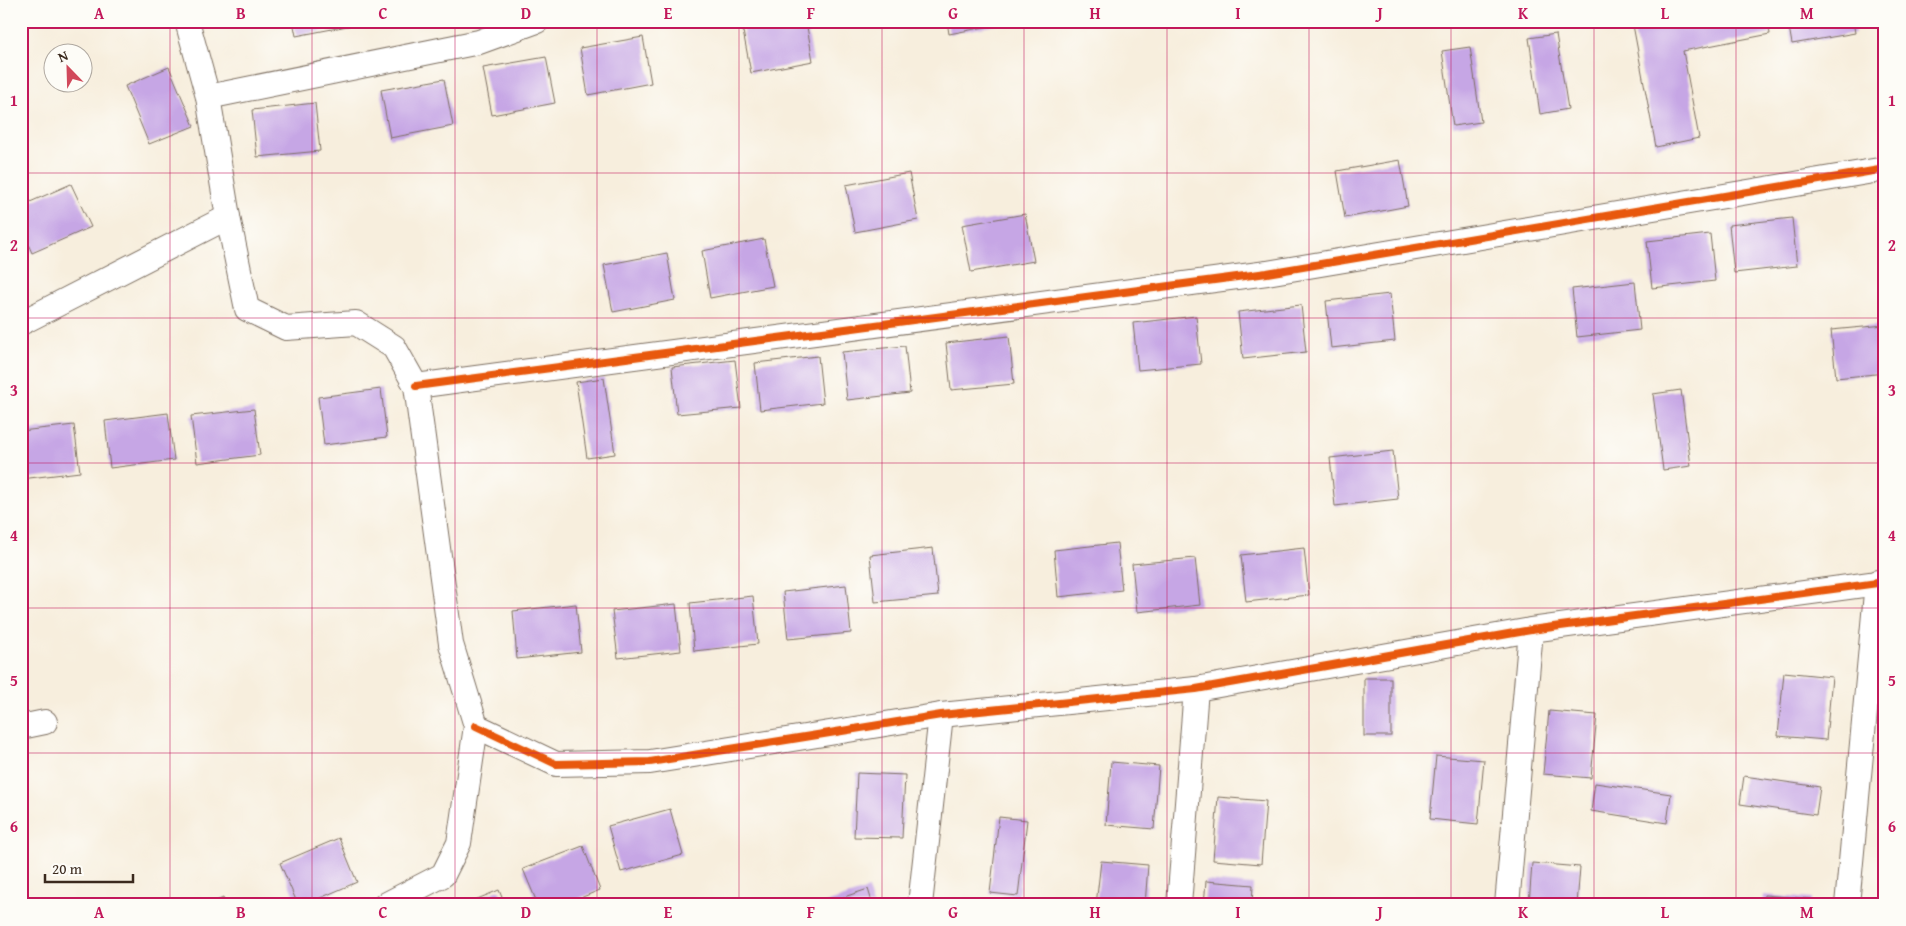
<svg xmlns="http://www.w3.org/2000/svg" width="1906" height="926" viewBox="0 0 1906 926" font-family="'Gentium Book Plus',serif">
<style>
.building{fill:#c6a6e5}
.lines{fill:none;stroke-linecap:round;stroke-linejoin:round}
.minor-casing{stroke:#7d6f61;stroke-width:26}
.minor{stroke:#fff;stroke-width:24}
.cycleway-casing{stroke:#fdfcf7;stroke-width:11}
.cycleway{stroke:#e8590c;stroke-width:8}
.grid{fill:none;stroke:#c2185b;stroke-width:1;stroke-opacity:0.55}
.neatline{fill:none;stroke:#c2185b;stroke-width:2}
.grid-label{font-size:16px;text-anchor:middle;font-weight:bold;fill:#c2185b}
</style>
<rect width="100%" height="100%" fill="#fdfcf7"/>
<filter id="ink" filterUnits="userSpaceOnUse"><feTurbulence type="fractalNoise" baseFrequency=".02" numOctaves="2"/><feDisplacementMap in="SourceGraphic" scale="10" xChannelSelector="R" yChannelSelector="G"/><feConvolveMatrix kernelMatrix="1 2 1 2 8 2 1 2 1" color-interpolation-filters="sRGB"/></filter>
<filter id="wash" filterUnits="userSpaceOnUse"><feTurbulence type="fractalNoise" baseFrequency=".0096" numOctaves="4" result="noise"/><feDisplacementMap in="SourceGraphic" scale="20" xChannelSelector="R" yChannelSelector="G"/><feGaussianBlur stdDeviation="1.12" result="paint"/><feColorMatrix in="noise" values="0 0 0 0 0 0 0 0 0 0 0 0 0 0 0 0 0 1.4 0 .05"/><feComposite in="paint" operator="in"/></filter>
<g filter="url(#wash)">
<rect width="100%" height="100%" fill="#f7eedd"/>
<g id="blocks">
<g class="building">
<path d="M 21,21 L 34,21 L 21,27 Z"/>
<path d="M 293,21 L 363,21 L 363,23 L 296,36 Z"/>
<path d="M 768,21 L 806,21 L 813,61 L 751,73 L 742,26 Z"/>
<path d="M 947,21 L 1011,21 L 1011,22 L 949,34 Z"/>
<path d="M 1652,21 L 1768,21 L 1770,34 L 1683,51 L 1699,138 L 1656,147 L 1633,25 Z"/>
<path d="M 1788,21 L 1853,21 L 1855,33 L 1792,44 Z"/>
<path d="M 1556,34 L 1568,109 L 1540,114 L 1529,38 Z"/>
<path d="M 643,37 L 651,83 L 588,95 L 580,48 Z"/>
<path d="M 1470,47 L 1481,122 L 1453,126 L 1442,51 Z"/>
<path d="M 546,57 L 555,103 L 492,115 L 483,68 Z"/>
<path d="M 169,67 L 194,126 L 149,144 L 125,86 Z"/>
<path d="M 444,79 L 453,126 L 390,138 L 381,90 Z"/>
<path d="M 315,103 L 320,151 L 257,157 L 252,110 Z"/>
<path d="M 1400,160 L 1408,206 L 1345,218 L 1337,171 Z"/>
<path d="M 909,173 L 918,220 L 855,232 L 846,185 Z"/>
<path d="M 71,184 L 91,227 L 32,253 L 21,228 L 21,206 Z"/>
<path d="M 1025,214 L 1034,261 L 971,272 L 962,225 Z"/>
<path d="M 1792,218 L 1797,266 L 1734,273 L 1729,225 Z"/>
<path d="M 1710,234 L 1715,281 L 1652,288 L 1647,241 Z"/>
<path d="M 764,239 L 773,286 L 710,298 L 702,251 Z"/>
<path d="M 667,253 L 675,300 L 613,312 L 604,265 Z"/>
<path d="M 1635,282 L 1640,330 L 1577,337 L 1572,289 Z"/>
<path d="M 1390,294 L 1395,341 L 1331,348 L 1326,301 Z"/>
<path d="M 1301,305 L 1306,352 L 1243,359 L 1238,312 Z"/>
<path d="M 1196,316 L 1201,364 L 1138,370 L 1133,323 Z"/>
<path d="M 1885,325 L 1885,373 L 1836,378 L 1831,330 Z"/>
<path d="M 1009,336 L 1014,384 L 951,390 L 946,343 Z"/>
<path d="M 905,346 L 910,393 L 847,400 L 842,352 Z"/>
<path d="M 818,356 L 823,403 L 760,410 L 755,363 Z"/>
<path d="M 735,360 L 741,408 L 677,414 L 672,367 Z"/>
<path d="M 604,378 L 615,454 L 587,458 L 576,382 Z"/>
<path d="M 381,389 L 387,437 L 324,445 L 318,397 Z"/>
<path d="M 1681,390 L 1691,466 L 1663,470 L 1653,394 Z"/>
<path d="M 254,409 L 260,455 L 197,463 L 191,416 Z"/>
<path d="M 168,413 L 174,460 L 110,468 L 105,421 Z"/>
<path d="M 74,425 L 80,472 L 21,479 L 21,431 Z"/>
<path d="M 1393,451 L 1398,499 L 1335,506 L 1330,458 Z"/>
<path d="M 1117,543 L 1122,590 L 1058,597 L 1054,550 Z"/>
<path d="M 933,548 L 938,596 L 875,602 L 870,555 Z"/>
<path d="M 1304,548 L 1309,595 L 1246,602 L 1241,555 Z"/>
<path d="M 1195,558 L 1200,605 L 1137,612 L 1132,564 Z"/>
<path d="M 846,585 L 851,633 L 788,639 L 783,592 Z"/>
<path d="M 753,596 L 758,644 L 694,651 L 690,603 Z"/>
<path d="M 576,604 L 581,652 L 517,659 L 513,611 Z"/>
<path d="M 676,604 L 681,651 L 618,658 L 612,611 Z"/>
<path d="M 1784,672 L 1832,677 L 1826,740 L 1778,736 Z"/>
<rect x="1364" y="678" width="27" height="58"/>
<path d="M 1549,711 L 1597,715 L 1591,778 L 1543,774 Z"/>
<path d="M 1436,756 L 1484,760 L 1478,824 L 1430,819 Z"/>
<path d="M 1111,762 L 1159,766 L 1154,829 L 1106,825 Z"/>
<path d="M 857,773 L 905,775 L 902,838 L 854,837 Z"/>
<path d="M 1744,776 L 1820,787 L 1816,815 L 1740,804 Z"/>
<path d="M 1595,783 L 1671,794 L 1667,823 L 1591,811 Z"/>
<path d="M 1218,797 L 1266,801 L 1261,864 L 1213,860 Z"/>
<path d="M 670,809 L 683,855 L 621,872 L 608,826 Z"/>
<path d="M 999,817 L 1027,820 L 1018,896 L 990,893 Z"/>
<path d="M 339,838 L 357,882 L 304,905 L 298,905 L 280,863 Z"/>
<path d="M 583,846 L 600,890 L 563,905 L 538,905 L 523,869 Z"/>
<path d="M 1101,861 L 1148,865 L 1145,905 L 1096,905 Z"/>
<path d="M 1532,863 L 1580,867 L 1577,905 L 1529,905 Z"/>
<path d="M 1206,881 L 1253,885 L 1252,905 L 1204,905 Z"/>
<path d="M 868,889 L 873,905 L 823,905 L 823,904 Z"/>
<path d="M 499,890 L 505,905 L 463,905 Z"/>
<path d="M 1764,895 L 1811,899 L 1811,905 L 1763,905 Z"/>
<path d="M 223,898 L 226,905 L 208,905 Z"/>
</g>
</g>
</g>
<g filter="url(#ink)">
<use href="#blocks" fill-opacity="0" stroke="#7d6f61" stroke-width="1"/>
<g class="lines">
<defs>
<g id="minor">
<path d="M 187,21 L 208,97 L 228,217 L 247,309 L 286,328 L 356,323 L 394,347 L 416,386 L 451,644 L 476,726 L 459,843 L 443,875 L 385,905"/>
<path d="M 208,97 L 479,42 L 537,21"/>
<path d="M 21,323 L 228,217"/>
<path d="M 416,386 L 1267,273 L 1885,169"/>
<path d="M 476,726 L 556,764 L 650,762 L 941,715 L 1196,689 L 1531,630 L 1885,582"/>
<path d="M 21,727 L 45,722"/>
<path d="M 920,905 L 941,715"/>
<path d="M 1179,905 L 1196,689"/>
<path d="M 1507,905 L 1531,630"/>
<path d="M 1847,905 L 1877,582"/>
</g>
</defs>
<use href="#minor" class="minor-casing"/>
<use href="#minor" class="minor"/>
<defs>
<g id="cycleway">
<path d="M 416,386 L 1267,273 L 1885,169"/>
<path d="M 476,726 L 556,764 L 650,762 L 941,715 L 1196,689 L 1531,630 L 1885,582"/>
</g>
</defs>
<use href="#cycleway" class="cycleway-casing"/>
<use href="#cycleway" class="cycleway"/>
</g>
</g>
<path class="grid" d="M 170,21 L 170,905M 312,21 L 312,905M 455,21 L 455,905M 597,21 L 597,905M 739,21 L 739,905M 882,21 L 882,905M 1024,21 L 1024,905M 1167,21 L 1167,905M 1309,21 L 1309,905M 1451,21 L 1451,905M 1594,21 L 1594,905M 1736,21 L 1736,905M 21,173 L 1885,173M 21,318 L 1885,318M 21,463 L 1885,463M 21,608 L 1885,608M 21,753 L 1885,753"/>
<rect width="1906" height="926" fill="none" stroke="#fdfcf7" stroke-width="55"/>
<g transform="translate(68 68) rotate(337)"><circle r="24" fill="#fdfcf7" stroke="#afa8a0"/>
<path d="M0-4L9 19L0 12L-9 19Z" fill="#d1495b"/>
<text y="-8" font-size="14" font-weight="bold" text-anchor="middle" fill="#3b2a1e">N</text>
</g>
<path d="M45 874v8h88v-8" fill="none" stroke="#3b2a1e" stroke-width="2.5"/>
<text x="52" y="874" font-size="15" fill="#3b2a1e" stroke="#fdfcf7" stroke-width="4" paint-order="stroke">20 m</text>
<rect x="28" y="28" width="1850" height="870" class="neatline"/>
<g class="grid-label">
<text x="99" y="19">A</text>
<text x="241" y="19">B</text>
<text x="383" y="19">C</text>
<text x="526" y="19">D</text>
<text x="668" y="19">E</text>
<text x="811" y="19">F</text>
<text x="953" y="19">G</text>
<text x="1095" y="19">H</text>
<text x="1238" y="19">I</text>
<text x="1380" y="19">J</text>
<text x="1523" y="19">K</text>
<text x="1665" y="19">L</text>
<text x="1807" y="19">M</text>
<text x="14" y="106">1</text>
<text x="1892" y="106">1</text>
<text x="14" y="251">2</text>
<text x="1892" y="251">2</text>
<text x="14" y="396">3</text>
<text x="1892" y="396">3</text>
<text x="14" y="541">4</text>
<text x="1892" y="541">4</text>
<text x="14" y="686">5</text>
<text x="1892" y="686">5</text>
<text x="14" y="832">6</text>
<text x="1892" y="832">6</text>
<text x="99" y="918">A</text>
<text x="241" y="918">B</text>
<text x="383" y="918">C</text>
<text x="526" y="918">D</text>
<text x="668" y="918">E</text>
<text x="811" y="918">F</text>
<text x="953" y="918">G</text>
<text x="1095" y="918">H</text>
<text x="1238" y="918">I</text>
<text x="1380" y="918">J</text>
<text x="1523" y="918">K</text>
<text x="1665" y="918">L</text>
<text x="1807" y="918">M</text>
</g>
</svg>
